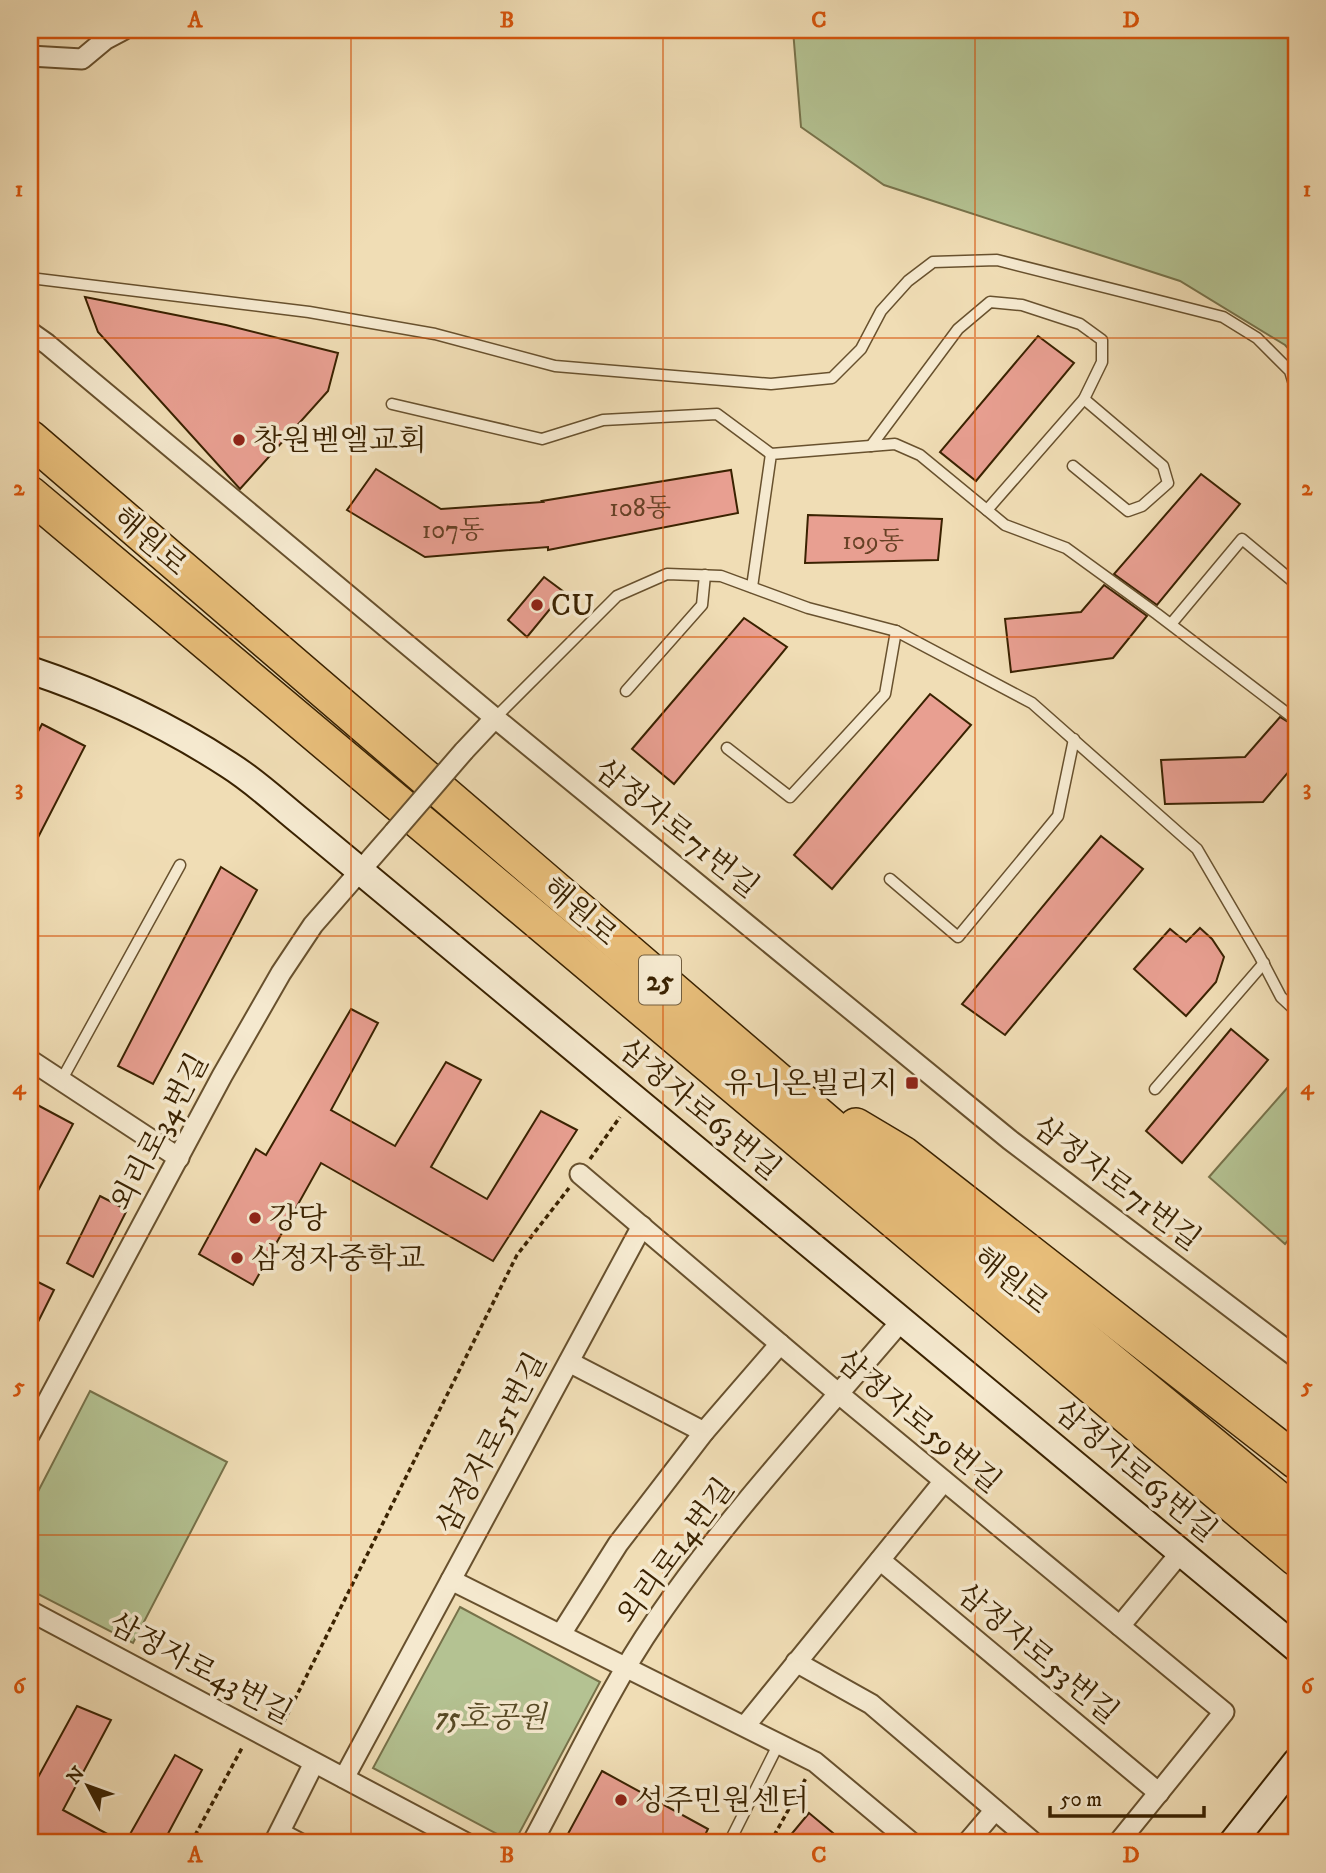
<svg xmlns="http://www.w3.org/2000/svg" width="1326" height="1873" viewBox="0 0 1326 1873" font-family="'IM FELL DW Pica','Noto Serif KR',serif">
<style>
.green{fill:#b4c292;stroke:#77724a;stroke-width:2}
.building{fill:#e89f91;stroke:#3a2201;stroke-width:2}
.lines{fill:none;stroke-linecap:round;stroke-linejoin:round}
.lane-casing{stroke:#68512e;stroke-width:13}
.street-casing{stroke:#68512e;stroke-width:23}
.secondary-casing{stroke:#3a2201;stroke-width:30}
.highway-casing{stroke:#3a2201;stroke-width:38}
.path{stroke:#3a2201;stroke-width:3.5;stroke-dasharray:5 3.5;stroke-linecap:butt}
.lane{stroke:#f5e9cf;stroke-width:10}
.street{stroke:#f5e9cf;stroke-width:19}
.secondary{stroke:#f5e9cf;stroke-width:26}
.highway{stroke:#e8be7a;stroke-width:35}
.street-bridge-casing{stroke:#68512e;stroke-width:23;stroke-linecap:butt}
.street-bridge{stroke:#f5e9cf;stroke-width:19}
.grid{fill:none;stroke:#d7540b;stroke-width:2;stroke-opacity:0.55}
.poi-dot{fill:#8f2418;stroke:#f5e9cf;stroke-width:2.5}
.labels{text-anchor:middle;stroke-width:7;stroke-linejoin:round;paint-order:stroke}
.number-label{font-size:26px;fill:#664125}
.shield{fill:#f5e9cf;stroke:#725e3f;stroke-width:2}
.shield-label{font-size:28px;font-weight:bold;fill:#3a2201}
.poi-label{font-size:30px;fill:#3a2201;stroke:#f5e9cf;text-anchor:start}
.street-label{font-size:30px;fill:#3a2201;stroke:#f5e9cf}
.park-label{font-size:30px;font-style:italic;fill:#584a25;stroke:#f5e9cf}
.neatline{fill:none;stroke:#d7540b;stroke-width:2.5}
.grid-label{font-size:23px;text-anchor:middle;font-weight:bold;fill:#d7540b}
</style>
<rect width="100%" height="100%" fill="#f0ddb5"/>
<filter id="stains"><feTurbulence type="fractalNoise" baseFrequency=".00286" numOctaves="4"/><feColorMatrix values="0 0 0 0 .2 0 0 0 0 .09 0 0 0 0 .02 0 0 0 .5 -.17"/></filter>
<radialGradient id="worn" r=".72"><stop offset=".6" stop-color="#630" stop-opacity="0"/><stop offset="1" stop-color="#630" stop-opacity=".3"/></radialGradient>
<g class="green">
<path d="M 793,30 L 1296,30 L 1296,357 L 1285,345 L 1180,281 L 884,185 L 801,127 Z"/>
<path d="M 1296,1078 L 1296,1231 L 1285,1244 L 1209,1177 Z"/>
<path d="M 90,1391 L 227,1462 L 133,1643 L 30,1590 L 30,1507 Z"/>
<path d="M 460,1607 L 600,1682 L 514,1843 L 373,1768 Z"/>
</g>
<g class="building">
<path d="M 85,297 L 226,325 L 338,353 L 328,391 L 240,489 L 98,332 Z"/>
<path d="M 1038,336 L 1074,363 L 976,481 L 940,452 Z"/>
<path d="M 376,469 L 441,509 L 543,502 L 542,501 L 731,470 L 738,513 L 548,550 L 548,547 L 425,557 L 347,510 Z"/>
<path d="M 1201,474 L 1240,504 L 1157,605 L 1114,574 Z"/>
<path d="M 808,515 L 942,519 L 938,560 L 805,563 Z"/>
<path d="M 544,577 L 564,592 L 527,637 L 508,620 Z"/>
<path d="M 1104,585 L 1147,616 L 1113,658 L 1011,672 L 1005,619 L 1081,612 Z"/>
<path d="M 744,618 L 787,647 L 674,784 L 632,749 Z"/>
<path d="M 930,694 L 971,725 L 832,889 L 794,855 Z"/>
<path d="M 1280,717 L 1296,727 L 1296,763 L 1263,802 L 1165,804 L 1161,760 L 1245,757 Z"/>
<path d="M 42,724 L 85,746 L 30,853 L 30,747 Z"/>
<path d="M 1101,836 L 1143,869 L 1005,1035 L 962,1004 Z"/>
<path d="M 221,867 L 257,890 L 153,1084 L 118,1066 Z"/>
<path d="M 1200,928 L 1212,939 L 1224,957 L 1216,982 L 1186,1016 L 1134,969 L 1170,929 L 1186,942 Z"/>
<path d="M 351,1009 L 378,1023 L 331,1110 L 395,1146 L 446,1062 L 481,1080 L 431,1167 L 487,1199 L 541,1111 L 577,1130 L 493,1261 L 321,1163 L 253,1285 L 199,1254 L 256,1149 L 266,1155 Z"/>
<path d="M 1231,1029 L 1268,1060 L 1182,1163 L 1146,1131 Z"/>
<path d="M 30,1101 L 73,1124 L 30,1206 Z"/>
<path d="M 100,1196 L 127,1210 L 93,1277 L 67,1263 Z"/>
<path d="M 30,1278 L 54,1290 L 30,1338 Z"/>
<path d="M 77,1706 L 111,1720 L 63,1810 L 124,1843 L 30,1843 L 30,1792 Z"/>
<path d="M 175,1755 L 202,1770 L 163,1843 L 125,1843 Z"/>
<path d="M 602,1771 L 708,1829 L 701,1843 L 563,1843 Z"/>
<path d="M 809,1813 L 845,1843 L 784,1843 Z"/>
</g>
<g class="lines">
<defs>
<g id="lane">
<path d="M 30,278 L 309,312 L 435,334 L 555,366 L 771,384 L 832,378 L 861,349 L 881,311 L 908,281 L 933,262 L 997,260 L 1223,317 L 1257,338 L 1290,371 L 1296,391"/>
<path d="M 392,404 L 542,439 L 603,420 L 717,414 L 771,454"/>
<path d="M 871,446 L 958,329 L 990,302 L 1022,305 L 1080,324 L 1102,340 L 1102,362 L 1084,399 L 987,510"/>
<path d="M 1073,466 L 1128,511 L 1142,506 L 1168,483 L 1163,466 L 1084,399"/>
<path d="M 752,587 L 771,454 L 895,444 L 920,455 L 1005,525 L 1066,548 L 1157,614 L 1296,720"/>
<path d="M 1171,624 L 1242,539 L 1296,584"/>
<path d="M 626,691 L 702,605 L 705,575"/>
<path d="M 495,718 L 617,596 L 667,574 L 721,576 L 808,608 L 896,631 L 1032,703 L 1197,849 L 1259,955 L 1281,997 L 1296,1011"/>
<path d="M 727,748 L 790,797 L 885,694 L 896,631"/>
<path d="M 890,879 L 958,937 L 1058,816 L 1074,739"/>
<path d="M 61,1081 L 180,865"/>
<path d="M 1155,1089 L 1264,963"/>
<path d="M 729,1843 L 779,1743"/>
</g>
<g id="street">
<path d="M 30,56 L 82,59 L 106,39 L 123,30"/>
<path d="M 30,332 L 47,344 L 495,718 L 1010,1140 L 1296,1357"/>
<path d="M 464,751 L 495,718"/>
<path d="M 30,1060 L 179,1158"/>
<path d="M 580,1174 L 839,1394 L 1224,1712 L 1118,1843"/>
<path d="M 569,1362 L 704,1432"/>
<path d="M 30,1434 L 222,1076 L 281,973 L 313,925 L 394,832"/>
<path d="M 880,1560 L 1159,1793"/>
<path d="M 451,1580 L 815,1762 L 912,1843"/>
<path d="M 30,1611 L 466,1843"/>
<path d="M 1120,1626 L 1181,1552"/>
<path d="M 561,1634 L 618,1544 L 704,1432 L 780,1344"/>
<path d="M 796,1662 L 871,1704 L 1034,1843"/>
<path d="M 745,1726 L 944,1481"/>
<path d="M 344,1778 L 642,1226"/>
<path d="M 280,1833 L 299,1843"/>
<path d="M 274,1843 L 314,1763"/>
<path d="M 532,1843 C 572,1769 608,1690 656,1620 C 728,1515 819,1418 902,1320"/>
<path d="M 967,1843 L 995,1810"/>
</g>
<g id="secondary">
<path d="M 30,670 C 99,693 168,725 229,765 C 256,782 280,805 305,825 L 1296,1648"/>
<path d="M 1232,1843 L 1296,1762"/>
</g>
<g id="highway">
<path d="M 30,438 L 953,1231 L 1296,1514"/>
<path d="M 30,494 L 1296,1558"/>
<path d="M 856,1126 L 903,1154 L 1296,1461"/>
</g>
</defs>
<use href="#lane" class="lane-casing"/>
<use href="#street" class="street-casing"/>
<use href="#secondary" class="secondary-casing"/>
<use href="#highway" class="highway-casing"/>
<g class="path">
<path d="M 590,1159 L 620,1117"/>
<path d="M 283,1723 L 517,1255 L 569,1188"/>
<path d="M 191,1843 L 243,1746"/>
<path d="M 770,1843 L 806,1778"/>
</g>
<use href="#lane" class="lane"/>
<use href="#street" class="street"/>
<use href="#secondary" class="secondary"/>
<use href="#highway" class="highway"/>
<defs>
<path id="street-bridge" d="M 394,832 L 464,751"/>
</defs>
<use href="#street-bridge" class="street-bridge-casing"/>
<use href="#street-bridge" class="street-bridge"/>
</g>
<path class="grid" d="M 351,30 L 351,1843M 663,30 L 663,1843M 975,30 L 975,1843M 30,338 L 1296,338M 30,637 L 1296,637M 30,936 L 1296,936M 30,1236 L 1296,1236M 30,1535 L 1296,1535"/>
<g class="poi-dot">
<circle cx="239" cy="440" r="7"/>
<circle cx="537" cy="605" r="7"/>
<rect x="905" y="1076" width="14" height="14" rx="3.5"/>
<circle cx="255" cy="1218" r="7"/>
<circle cx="237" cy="1258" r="7"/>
<circle cx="621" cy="1800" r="7"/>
</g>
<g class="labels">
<g class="number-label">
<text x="640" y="516">108동</text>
<text x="453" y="538">107동</text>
<text x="873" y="549">109동</text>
</g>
<rect class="shield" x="639" y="955.5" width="42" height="49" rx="5"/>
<g class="shield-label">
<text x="660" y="990">25</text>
</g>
<g class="poi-label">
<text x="253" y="450">창원벧엘교회</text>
<text x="551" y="615">CU</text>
<text x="898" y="1093" text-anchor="end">유니온빌리지</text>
<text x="269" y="1228">강당</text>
<text x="251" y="1268">삼정자중학교</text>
<text x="635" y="1810">성주민원센터</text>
</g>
<g class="street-label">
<text transform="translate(150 541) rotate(41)" y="10">해원로</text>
<text transform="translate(677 828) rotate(39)" y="10">삼정자로71번길</text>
<text transform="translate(580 911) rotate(41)" y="10">해원로</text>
<text transform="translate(700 1109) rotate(40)" y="10">삼정자로63번길</text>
<text transform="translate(159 1132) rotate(-62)" y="10">외리로34번길</text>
<text transform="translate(1117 1183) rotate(37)" y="10">삼정자로71번길</text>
<text transform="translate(1011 1280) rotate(39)" y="10">해원로</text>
<text transform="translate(919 1421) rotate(40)" y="10">삼정자로59번길</text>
<text transform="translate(491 1443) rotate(-62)" y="10">삼정자로51번길</text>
<text transform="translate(1136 1471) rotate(40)" y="10">삼정자로63번길</text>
<text transform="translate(675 1551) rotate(-53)" y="10">외리로14번길</text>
<text transform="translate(1038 1653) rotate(40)" y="10">삼정자로53번길</text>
<text transform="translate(201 1668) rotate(28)" y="10">삼정자로43번길</text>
</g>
<g class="park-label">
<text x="491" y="1727">75호공원</text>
</g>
</g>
<rect width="1326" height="1873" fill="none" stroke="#f0ddb5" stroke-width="77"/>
<g transform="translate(88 1786) rotate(311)" stroke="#f5e9cf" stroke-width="5" paint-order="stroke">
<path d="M0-5L12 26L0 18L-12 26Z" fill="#3a2201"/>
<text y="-10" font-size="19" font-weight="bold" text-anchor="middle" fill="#3a2201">N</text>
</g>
<path d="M1050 1806v10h154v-10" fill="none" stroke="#3a2201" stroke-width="3.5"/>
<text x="1060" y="1806" font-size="21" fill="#3a2201" stroke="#f5e9cf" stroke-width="5" paint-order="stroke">50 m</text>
<rect x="38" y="38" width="1250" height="1796" class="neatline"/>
<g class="grid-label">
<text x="195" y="27">A</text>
<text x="507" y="27">B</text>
<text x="819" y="27">C</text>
<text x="1131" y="27">D</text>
<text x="19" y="196">1</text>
<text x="1307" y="196">1</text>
<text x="19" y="495">2</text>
<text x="1307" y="495">2</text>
<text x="19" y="795">3</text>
<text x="1307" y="795">3</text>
<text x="19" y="1094">4</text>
<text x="1307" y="1094">4</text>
<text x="19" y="1393">5</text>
<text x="1307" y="1393">5</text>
<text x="19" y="1693">6</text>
<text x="1307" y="1693">6</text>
<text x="195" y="1862">A</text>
<text x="507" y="1862">B</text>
<text x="819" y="1862">C</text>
<text x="1131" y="1862">D</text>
</g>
<rect width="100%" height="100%" filter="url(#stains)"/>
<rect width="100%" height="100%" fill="url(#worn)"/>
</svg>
